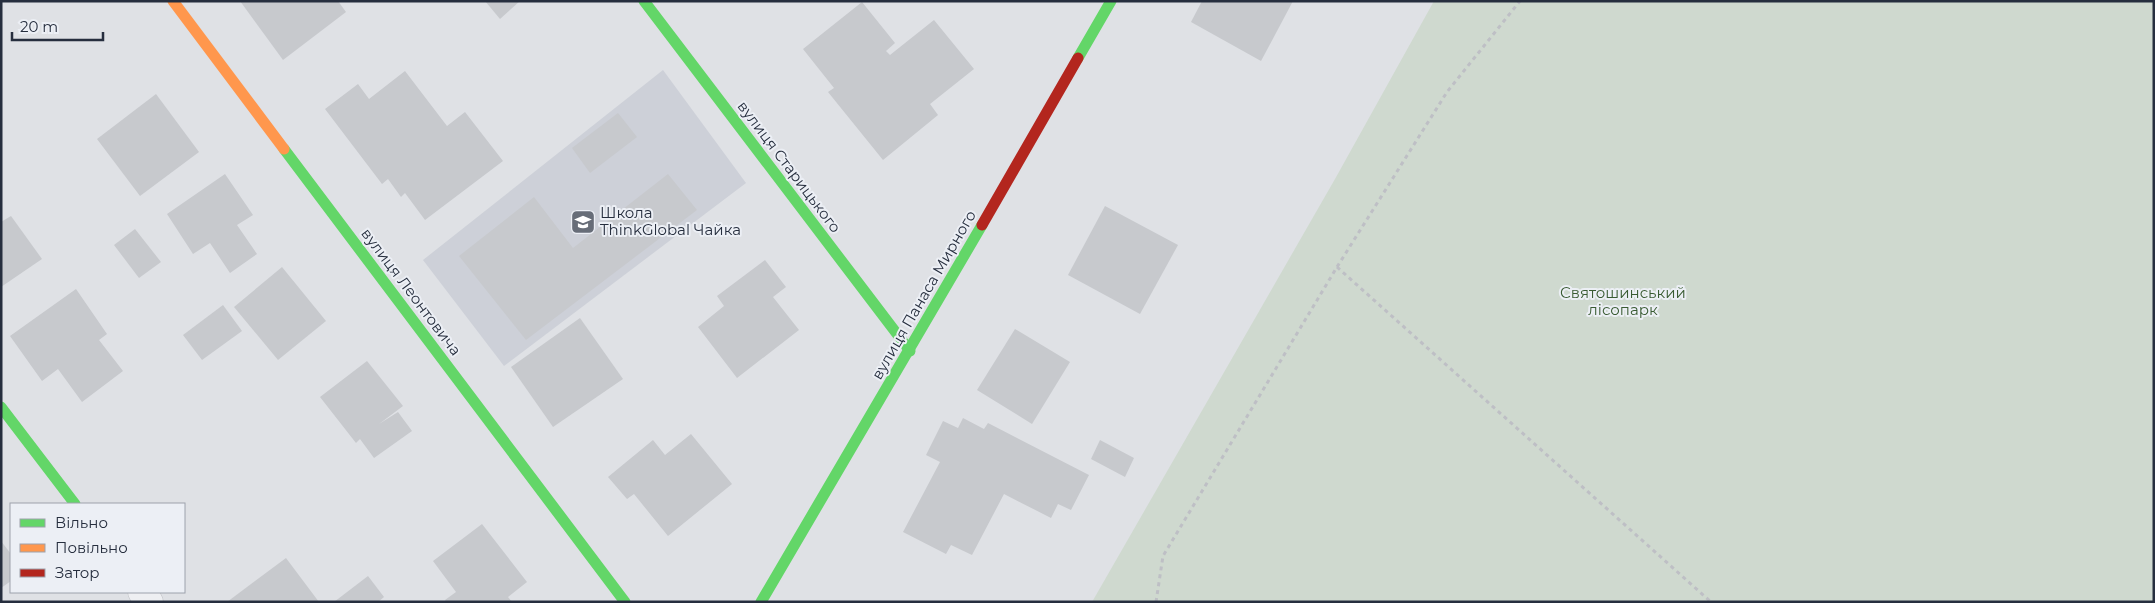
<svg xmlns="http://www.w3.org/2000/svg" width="2155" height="603" viewBox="0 0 2155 603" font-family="Montserrat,sans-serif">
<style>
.built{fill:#cdd0d8}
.green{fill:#cfd9cf}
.building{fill:#c7c9cd}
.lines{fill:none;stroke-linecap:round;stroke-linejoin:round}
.street-casing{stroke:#bdbfc3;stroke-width:29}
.path{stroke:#bebfc5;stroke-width:3;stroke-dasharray:4 4;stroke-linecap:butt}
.street{stroke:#eeeff2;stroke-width:28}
.fast{stroke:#63d668;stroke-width:11}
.slow{stroke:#ff974d;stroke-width:11}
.jam{stroke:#b3261e;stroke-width:11}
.labels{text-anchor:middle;stroke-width:4;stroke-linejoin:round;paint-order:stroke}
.street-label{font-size:15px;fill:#262e3e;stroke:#eceff5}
.poi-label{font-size:15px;fill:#262e3e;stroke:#eceff5;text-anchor:start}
.park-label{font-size:15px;fill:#395b32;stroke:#eceff5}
</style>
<rect width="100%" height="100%" fill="#dfe1e5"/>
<path class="built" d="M 663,70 L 746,183 L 504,366 L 423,260 Z"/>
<path class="green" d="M 1434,1 L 2154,1 L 2154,602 L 1092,602 L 1335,179 Z"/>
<g class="building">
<path d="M 240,1 L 338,1 L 346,12 L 283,60 Z"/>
<path d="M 485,1 L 520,1 L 500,19 Z"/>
<path d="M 1202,1 L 1293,1 L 1261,61 L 1191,22 Z"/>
<path d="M 862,2 L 895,43 L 886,51 L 890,55 L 934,20 L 974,69 L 930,104 L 938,115 L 883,160 L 828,92 L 834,88 L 803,49 Z"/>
<path d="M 405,71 L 447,126 L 465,112 L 503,161 L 425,220 L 405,193 L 401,197 L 388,179 L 382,184 L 325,109 L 358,84 L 369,99 Z"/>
<path d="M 156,94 L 199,152 L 140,196 L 97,139 Z"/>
<path d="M 618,113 L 637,137 L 590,173 L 572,148 Z"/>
<path d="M 225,174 L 253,215 L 237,225 L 257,254 L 230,273 L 210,243 L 193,254 L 167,214 Z"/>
<path d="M 668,174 L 697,210 L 526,340 L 459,256 L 534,197 L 573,248 Z"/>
<path d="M 1105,206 L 1178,245 L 1140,314 L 1068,275 Z"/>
<path d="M 11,216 L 42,259 L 1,287 L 1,222 Z"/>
<path d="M 135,229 L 161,262 L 139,278 L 114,245 Z"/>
<path d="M 765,260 L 786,287 L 773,297 L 799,330 L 737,378 L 698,327 L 724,306 L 717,296 Z"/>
<path d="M 282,267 L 326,321 L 278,360 L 234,307 Z"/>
<path d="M 76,289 L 107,334 L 99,340 L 123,371 L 82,402 L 58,369 L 42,381 L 10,336 Z"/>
<path d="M 223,305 L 242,331 L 202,360 L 183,335 Z"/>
<path d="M 580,318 L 623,379 L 553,427 L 511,367 Z"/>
<path d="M 1015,329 L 1070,362 L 1032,424 L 977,390 Z"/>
<path d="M 367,361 L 403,406 L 379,424 L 398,412 L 412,431 L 374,458 L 360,439 L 356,443 L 320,397 Z"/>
<path d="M 963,418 L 984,429 L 988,423 L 1089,475 L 1071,510 L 1058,504 L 1051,518 L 1004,494 L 972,555 L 951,545 L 946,554 L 903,532 L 940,462 L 926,455 L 943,421 L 958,428 Z"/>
<path d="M 691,434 L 732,484 L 668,536 L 634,494 L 627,499 L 608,477 L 653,440 L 665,455 Z"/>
<path d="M 1100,440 L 1134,458 L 1125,477 L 1091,459 Z"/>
<path d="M 482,524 L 527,582 L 508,597 L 512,602 L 446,602 L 445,600 L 456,592 L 433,561 Z"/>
<path d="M 1,541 L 11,554 L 11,581 L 1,588 Z"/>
<path d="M 286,558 L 319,602 L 227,602 Z"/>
<path d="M 368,576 L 384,597 L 378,602 L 334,602 Z"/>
</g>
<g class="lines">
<defs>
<path id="street" d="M 142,592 L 149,602"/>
</defs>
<use href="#street" class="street-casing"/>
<g class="path">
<path d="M 1337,267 L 1711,602"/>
<path d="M 1156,602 L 1163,556 L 1337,267 L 1447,92 L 1520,1"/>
</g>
<use href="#street" class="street"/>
<g class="fast">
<path d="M 644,1 L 910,351"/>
<path d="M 1078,58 L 1111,1"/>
<path d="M 284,149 L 625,602"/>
<path d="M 1,407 L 75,504"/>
<path d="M 761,602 L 982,225"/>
</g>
<path class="slow" d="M 173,1 L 284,149"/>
<path class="jam" d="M 982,225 L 1078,58"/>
</g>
<defs>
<symbol id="school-square" viewBox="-11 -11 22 22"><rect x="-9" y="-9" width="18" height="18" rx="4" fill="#676d78" stroke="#eceff5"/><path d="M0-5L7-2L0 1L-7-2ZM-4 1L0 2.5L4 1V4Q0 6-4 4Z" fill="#fff"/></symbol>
</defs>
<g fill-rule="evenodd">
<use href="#school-square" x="569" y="208" width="28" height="28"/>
</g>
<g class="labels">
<g class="street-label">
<text transform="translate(789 167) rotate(53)" y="5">вулиця Старицького</text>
<text transform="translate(411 292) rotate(53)" y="5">вулиця Леонтовича</text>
<text transform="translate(924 295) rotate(-60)" y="5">вулиця Панаса Мирного</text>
</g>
<g class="poi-label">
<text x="600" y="218">Школа<tspan x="600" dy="17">ThinkGlobal Чайка</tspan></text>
</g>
<g class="park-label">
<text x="1623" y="298">Святошинський<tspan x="1623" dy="17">лісопарк</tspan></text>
</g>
</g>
<rect width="2155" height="603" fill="none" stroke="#262e3e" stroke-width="5"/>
<rect x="10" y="503" width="175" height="90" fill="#eceff5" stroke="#9da2ac"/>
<rect x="20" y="519" width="25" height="8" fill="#63d668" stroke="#9da2ac"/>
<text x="55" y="528" font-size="15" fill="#262e3e">Вільно</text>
<rect x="20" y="544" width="25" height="8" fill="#ff974d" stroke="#9da2ac"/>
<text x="55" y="553" font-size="15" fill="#262e3e">Повільно</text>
<rect x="20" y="569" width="25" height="8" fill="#b3261e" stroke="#9da2ac"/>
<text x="55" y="578" font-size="15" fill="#262e3e">Затор</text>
<path d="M12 32v8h91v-8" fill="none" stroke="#262e3e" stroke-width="2.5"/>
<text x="20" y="32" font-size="15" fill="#262e3e" stroke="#eceff5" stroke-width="4" paint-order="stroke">20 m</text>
</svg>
